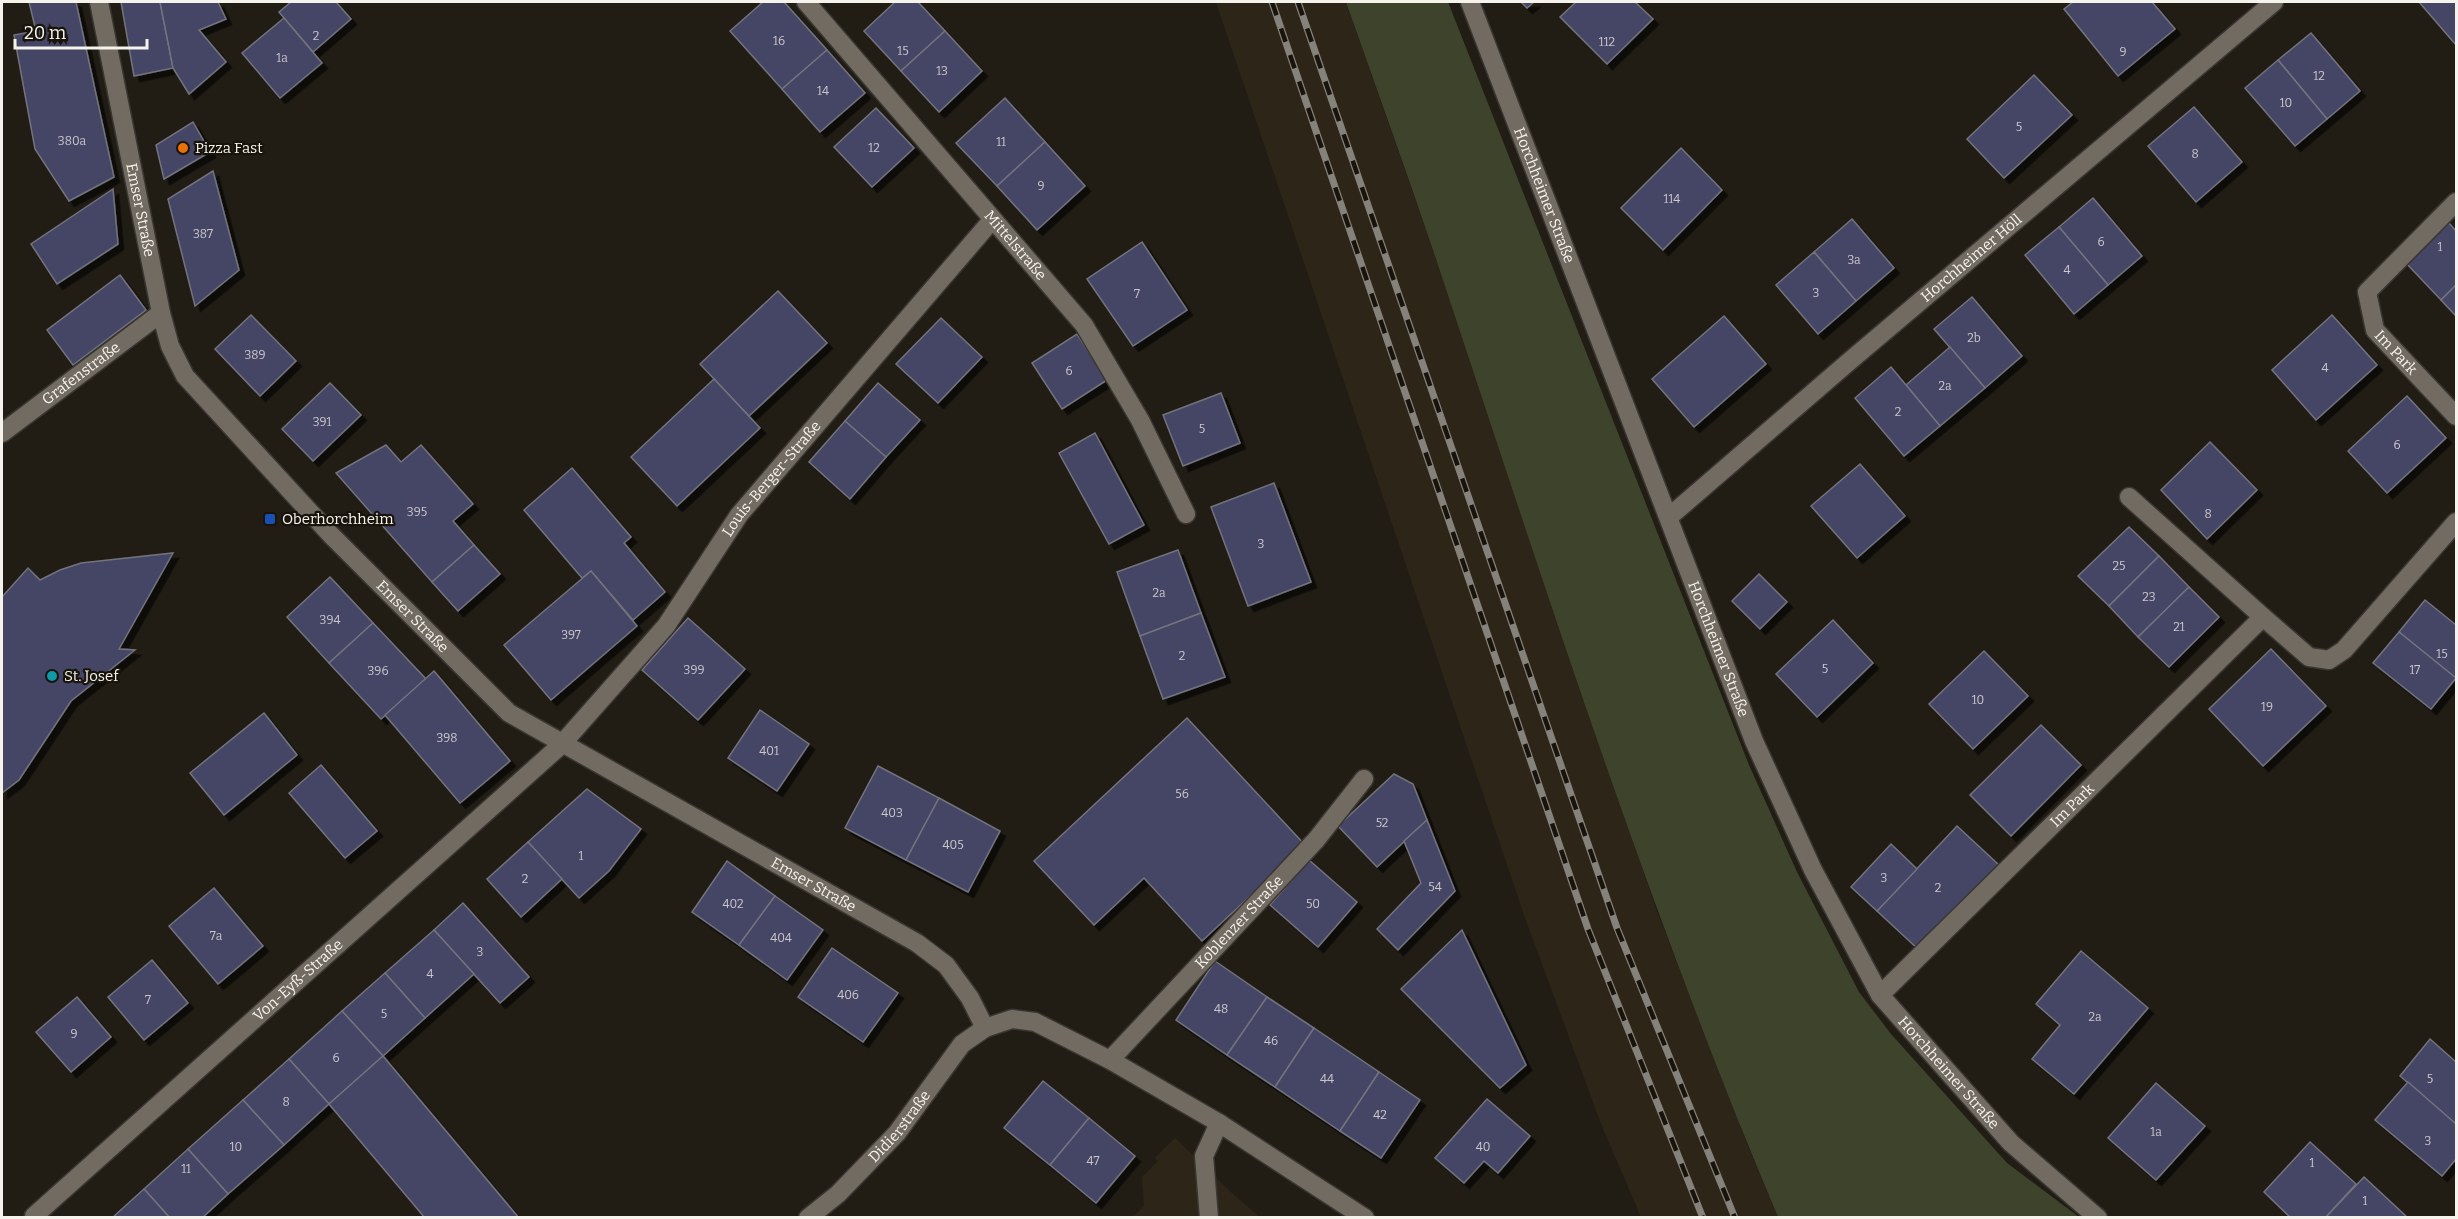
<svg xmlns="http://www.w3.org/2000/svg" width="2458" height="1219" viewBox="0 0 2458 1219" font-family="Bitter,serif">
<style>
.built{fill:#2d2518}
.green{fill:#3e432c}
.building{fill:#444465;stroke:#73737d;stroke-width:1.5;filter:url(#shadow)}
.lines{fill:none;stroke-linecap:round;stroke-linejoin:round}
.minor-casing{stroke:#3a3632;stroke-width:21}
.minor{stroke:#716b62;stroke-width:18}
.rail-casing{stroke:#85827b;stroke-width:7}
.rail{stroke:#18140c;stroke-width:4.5;stroke-dasharray:14;stroke-linecap:butt}
.food-dot{fill:#e8710a;stroke:#18140c;stroke-width:2}
.transit-dot{fill:#1a4fb4;stroke:#18140c;stroke-width:2}
.culture-dot{fill:#0f9aa8;stroke:#18140c;stroke-width:2}
.labels{text-anchor:middle;stroke-width:4.5;stroke-linejoin:round;paint-order:stroke}
.number-label{font-size:12px;fill:#cac7cb}
.poi-label{font-size:15px;fill:#f6f3ed;stroke:#18140c;text-anchor:start}
.street-label{font-size:15px;fill:#f6f3ed;stroke:#18140c}
</style>
<defs>
<filter id="shadow"><feDropShadow dx="5.5" dy="5.5" stdDeviation="0" flood-color="#0009"/></filter>
</defs>
<rect width="100%" height="100%" fill="#211d15"/>
<g class="built">
<path d="M 1216,2 L 1346,2 L 1435,256 L 1656,909 L 1750,1151 L 1778,1217 L 1641,1217 L 1603,1129 L 1525,918 Z"/>
<path d="M 1175,1138 L 1235,1196 L 1260,1217 L 1132,1218 L 1144,1206 L 1142,1177 L 1158,1161 L 1155,1158 Z"/>
</g>
<path class="green" d="M 1346,2 L 1448,2 L 1749,765 L 1797,872 L 1859,992 L 1891,1034 L 2007,1163 L 2079,1217 L 1778,1217 C 1646,905 1543,580 1436,259 C 1407,173 1376,87 1346,2 Z"/>
<g class="building">
<path d="M 29,2 L 76,2 L 114,177 L 69,201 L 35,149 L 14,35 L 36,31 Z"/>
<path d="M 121,2 L 160,2 L 173,68 L 134,76 Z"/>
<path d="M 160,2 L 218,2 L 226,19 L 199,30 L 226,62 L 189,94 L 173,68 Z"/>
<path d="M 291,2 L 336,2 L 351,19 L 313,52 L 279,12 Z"/>
<path d="M 763,2 L 784,2 L 827,50 L 782,89 L 730,31 Z"/>
<path d="M 895,2 L 918,2 L 945,31 L 901,71 L 864,31 Z"/>
<path d="M 1521,2 L 1534,2 L 1527,8 Z"/>
<path d="M 1576,2 L 1635,2 L 1653,19 L 1607,64 L 1560,17 Z"/>
<path d="M 2073,2 L 2152,2 L 2175,29 L 2118,76 L 2064,9 Z"/>
<path d="M 2419,2 L 2456,2 L 2456,45 Z"/>
<path d="M 284,18 L 322,63 L 280,98 L 242,53 Z"/>
<path d="M 945,31 L 982,71 L 939,112 L 901,71 Z"/>
<path d="M 2311,33 L 2360,91 L 2327,119 L 2278,60 Z"/>
<path d="M 827,50 L 865,93 L 820,132 L 782,89 Z"/>
<path d="M 2278,60 L 2327,119 L 2295,146 L 2245,88 Z"/>
<path d="M 2034,75 L 2072,115 L 2004,178 L 1967,139 Z"/>
<path d="M 1005,98 L 1045,142 L 997,186 L 956,143 Z"/>
<path d="M 2194,107 L 2242,162 L 2196,202 L 2148,146 Z"/>
<path d="M 876,108 L 914,148 L 872,187 L 834,147 Z"/>
<path d="M 193,122 L 210,152 L 164,179 L 156,145 Z"/>
<path d="M 1045,142 L 1085,186 L 1037,230 L 997,186 Z"/>
<path d="M 1681,148 L 1722,190 L 1663,250 L 1621,208 Z"/>
<path d="M 213,171 L 239,270 L 195,306 L 168,199 Z"/>
<path d="M 113,189 L 118,244 L 57,284 L 31,244 Z"/>
<path d="M 2093,198 L 2142,256 L 2108,285 L 2059,227 Z"/>
<path d="M 1852,219 L 1894,268 L 1856,301 L 1814,252 Z"/>
<path d="M 2449,223 L 2456,231 L 2456,285 L 2441,300 L 2406,263 Z"/>
<path d="M 2059,227 L 2108,285 L 2074,314 L 2025,255 Z"/>
<path d="M 1142,242 L 1187,310 L 1133,346 L 1087,279 Z"/>
<path d="M 1814,252 L 1856,301 L 1818,334 L 1776,285 Z"/>
<path d="M 120,275 L 146,310 L 73,365 L 47,330 Z"/>
<path d="M 2456,285 L 2456,316 L 2441,300 Z"/>
<path d="M 778,291 L 827,343 L 749,416 L 700,364 Z"/>
<path d="M 1972,297 L 2022,356 L 1985,388 L 1934,329 Z"/>
<path d="M 251,315 L 296,361 L 260,396 L 215,349 Z"/>
<path d="M 2332,315 L 2377,365 L 2316,420 L 2272,370 Z"/>
<path d="M 1724,316 L 1766,364 L 1694,427 L 1652,379 Z"/>
<path d="M 941,318 L 982,357 L 938,403 L 896,364 Z"/>
<path d="M 1077,334 L 1107,380 L 1062,409 L 1032,363 Z"/>
<path d="M 1950,347 L 1985,388 L 1940,426 L 1906,385 Z"/>
<path d="M 1891,367 L 1940,426 L 1904,456 L 1855,398 Z"/>
<path d="M 714,379 L 760,428 L 677,506 L 631,457 Z"/>
<path d="M 330,383 L 361,415 L 313,461 L 282,429 Z"/>
<path d="M 878,383 L 920,420 L 886,457 L 845,421 Z"/>
<path d="M 1221,393 L 1240,443 L 1183,466 L 1163,415 Z"/>
<path d="M 2407,396 L 2446,438 L 2387,493 L 2348,451 Z"/>
<path d="M 845,421 L 886,457 L 850,499 L 809,462 Z"/>
<path d="M 1095,433 L 1144,525 L 1109,544 L 1059,453 Z"/>
<path d="M 2210,442 L 2257,490 L 2207,539 L 2161,490 Z"/>
<path d="M 386,445 L 401,462 L 421,445 L 473,504 L 453,521 L 474,545 L 432,582 L 336,473 Z"/>
<path d="M 1860,464 L 1905,516 L 1857,558 L 1811,506 Z"/>
<path d="M 572,468 L 631,537 L 624,543 L 665,592 L 633,620 L 591,571 L 582,578 L 524,510 Z"/>
<path d="M 1274,483 L 1311,582 L 1248,606 L 1211,507 Z"/>
<path d="M 2129,527 L 2159,556 L 2109,606 L 2078,576 Z"/>
<path d="M 474,545 L 500,574 L 458,611 L 432,582 Z"/>
<path d="M 1178,550 L 1201,613 L 1140,636 L 1117,572 Z"/>
<path d="M 173,553 L 119,649 L 135,650 L 71,701 L 19,780 L 2,793 L 2,597 L 28,568 L 40,580 L 60,570 L 81,563 Z"/>
<path d="M 2159,556 L 2189,587 L 2138,637 L 2109,606 Z"/>
<path d="M 591,571 L 637,626 L 551,700 L 504,645 Z"/>
<path d="M 1759,574 L 1787,602 L 1760,629 L 1732,601 Z"/>
<path d="M 330,577 L 373,623 L 329,663 L 287,617 Z"/>
<path d="M 2189,587 L 2219,617 L 2169,667 L 2138,637 Z"/>
<path d="M 2425,600 L 2456,625 L 2456,678 L 2399,632 Z"/>
<path d="M 1201,613 L 1225,677 L 1163,699 L 1140,636 Z"/>
<path d="M 688,618 L 745,669 L 698,720 L 642,670 Z"/>
<path d="M 1833,620 L 1873,663 L 1817,717 L 1776,674 Z"/>
<path d="M 373,623 L 426,679 L 381,719 L 329,663 Z"/>
<path d="M 2399,632 L 2456,678 L 2431,709 L 2373,663 Z"/>
<path d="M 2271,649 L 2326,706 L 2263,766 L 2209,709 Z"/>
<path d="M 1984,651 L 2028,696 L 1973,749 L 1929,704 Z"/>
<path d="M 434,671 L 510,761 L 460,803 L 385,715 Z"/>
<path d="M 760,710 L 809,744 L 777,791 L 728,758 Z"/>
<path d="M 264,713 L 297,755 L 224,815 L 190,773 Z"/>
<path d="M 1187,718 L 1305,845 L 1202,941 L 1144,878 L 1094,925 L 1034,861 Z"/>
<path d="M 2041,725 L 2081,765 L 2011,836 L 1970,795 Z"/>
<path d="M 321,765 L 377,831 L 345,858 L 289,793 Z"/>
<path d="M 878,766 L 939,798 L 906,860 L 845,828 Z"/>
<path d="M 1394,774 L 1413,784 L 1427,820 L 1377,867 L 1338,826 Z"/>
<path d="M 587,789 L 641,829 L 609,871 L 579,898 L 528,842 Z"/>
<path d="M 939,798 L 1000,831 L 968,892 L 906,860 Z"/>
<path d="M 1427,820 L 1455,891 L 1398,950 L 1377,929 L 1421,883 L 1404,841 Z"/>
<path d="M 1957,826 L 1999,865 L 1919,950 L 1877,911 Z"/>
<path d="M 528,842 L 562,879 L 521,917 L 487,879 Z"/>
<path d="M 1891,844 L 1917,869 L 1877,911 L 1851,887 Z"/>
<path d="M 1309,860 L 1357,902 L 1318,947 L 1270,905 Z"/>
<path d="M 727,861 L 775,896 L 739,945 L 692,912 Z"/>
<path d="M 214,888 L 263,946 L 218,984 L 169,926 Z"/>
<path d="M 775,896 L 823,930 L 787,980 L 739,945 Z"/>
<path d="M 463,903 L 529,977 L 500,1003 L 434,930 Z"/>
<path d="M 434,930 L 474,974 L 425,1018 L 385,973 Z"/>
<path d="M 1462,930 L 1526,1065 L 1500,1088 L 1401,989 Z"/>
<path d="M 832,948 L 898,993 L 863,1042 L 798,997 Z"/>
<path d="M 2081,951 L 2148,1008 L 2074,1094 L 2032,1059 L 2060,1025 L 2036,1004 Z"/>
<path d="M 152,960 L 188,1003 L 144,1040 L 108,997 Z"/>
<path d="M 1215,961 L 1267,997 L 1227,1055 L 1176,1020 Z"/>
<path d="M 385,973 L 425,1018 L 383,1056 L 342,1011 Z"/>
<path d="M 77,997 L 111,1037 L 71,1072 L 36,1032 Z"/>
<path d="M 1267,997 L 1314,1028 L 1275,1087 L 1227,1055 Z"/>
<path d="M 342,1011 L 383,1056 L 329,1104 L 289,1059 Z"/>
<path d="M 1314,1028 L 1379,1072 L 1340,1131 L 1275,1087 Z"/>
<path d="M 2430,1039 L 2456,1062 L 2456,1124 L 2400,1076 Z"/>
<path d="M 383,1056 L 519,1218 L 425,1218 L 329,1104 Z"/>
<path d="M 289,1059 L 329,1104 L 284,1145 L 243,1100 Z"/>
<path d="M 1379,1072 L 1420,1100 L 1381,1158 L 1340,1131 Z"/>
<path d="M 1043,1081 L 1089,1118 L 1050,1165 L 1004,1128 Z"/>
<path d="M 2408,1082 L 2456,1124 L 2456,1159 L 2442,1176 L 2375,1120 Z"/>
<path d="M 2156,1083 L 2205,1126 L 2156,1180 L 2108,1138 Z"/>
<path d="M 1487,1099 L 1530,1136 L 1498,1173 L 1484,1161 L 1464,1183 L 1435,1158 Z"/>
<path d="M 243,1100 L 284,1145 L 228,1194 L 188,1149 Z"/>
<path d="M 1089,1118 L 1135,1156 L 1096,1203 L 1050,1165 Z"/>
<path d="M 2310,1142 L 2356,1184 L 2325,1218 L 2291,1218 L 2264,1192 Z"/>
<path d="M 188,1149 L 228,1194 L 202,1218 L 170,1218 L 144,1189 Z"/>
<path d="M 2364,1177 L 2408,1218 L 2325,1218 Z"/>
<path d="M 144,1189 L 170,1218 L 112,1218 Z"/>
</g>
<g class="lines">
<defs>
<g id="minor">
<path id="s1" d="M 99,2 L 161,313 L 170,346 L 185,376 L 331,535 L 509,713 L 917,943 L 946,965 L 970,998 L 985,1028"/>
<path id="s2" d="M 806,2 L 1084,325 L 1140,420 L 1186,514"/>
<path id="s3" d="M 1470,2 L 1754,741 L 1813,870 L 1880,995 L 2011,1143 L 2098,1218"/>
<path id="s4" d="M 2456,202 L 2367,292 L 2375,330 L 2456,416"/>
<path id="s5" d="M 2,433 L 161,313"/>
<path d="M 2129,497 L 2263,617"/>
<path id="s6" d="M 1669,517 L 1852,359 L 2274,2"/>
<path id="s7" d="M 1880,995 L 2263,617 L 2309,657 L 2329,660 L 2344,650 L 2456,522"/>
<path id="s8" d="M 1110,1060 L 1316,840 L 1364,779"/>
<path id="s9" d="M 34,1216 L 561,745 L 666,626 L 739,515 L 992,220"/>
<path id="s10" d="M 808,1218 L 838,1194 L 897,1133 L 962,1044 L 985,1028 L 1012,1019 L 1035,1022 L 1110,1060 L 1219,1123 L 1365,1218"/>
<path d="M 1209,1218 L 1204,1156 L 1219,1123"/>
</g>
</defs>
<use href="#minor" class="minor-casing"/>
<use href="#minor" class="minor"/>
<defs>
<g id="rail">
<path d="M 1272,2 L 1588,929 L 1703,1218"/>
<path d="M 1298,2 L 1617,928 L 1735,1218"/>
</g>
</defs>
<use href="#rail" class="rail-casing"/>
<use href="#rail" class="rail"/>
</g>
<circle class="food-dot" cx="183" cy="148" r="6"/>
<rect class="transit-dot" x="264" y="513" width="12" height="12" rx="3"/>
<circle class="culture-dot" cx="52" cy="676" r="6"/>
<g class="labels">
<g class="number-label">
<text x="316" y="40">2</text>
<text x="779" y="45">16</text>
<text x="1607" y="46">112</text>
<text x="903" y="55">15</text>
<text x="2123" y="56">9</text>
<text x="282" y="62">1a</text>
<text x="942" y="75">13</text>
<text x="2319" y="80">12</text>
<text x="823" y="95">14</text>
<text x="2286" y="107">10</text>
<text x="2019" y="131">5</text>
<text x="72" y="145">380a</text>
<text x="1001" y="146">11</text>
<text x="874" y="152">12</text>
<text x="2195" y="158">8</text>
<text x="1041" y="190">9</text>
<text x="1672" y="203">114</text>
<text x="203" y="238">387</text>
<text x="2101" y="246">6</text>
<text x="2440" y="251">1</text>
<text x="1854" y="264">3a</text>
<text x="2067" y="274">4</text>
<text x="1816" y="297">3</text>
<text x="1137" y="298">7</text>
<text x="1974" y="342">2b</text>
<text x="255" y="359">389</text>
<text x="2325" y="372">4</text>
<text x="1069" y="375">6</text>
<text x="1945" y="390">2a</text>
<text x="1898" y="416">2</text>
<text x="322" y="426">391</text>
<text x="1202" y="433">5</text>
<text x="2397" y="449">6</text>
<text x="417" y="516">395</text>
<text x="2208" y="518">8</text>
<text x="1261" y="548">3</text>
<text x="2119" y="570">25</text>
<text x="1159" y="597">2a</text>
<text x="2149" y="601">23</text>
<text x="330" y="624">394</text>
<text x="2179" y="631">21</text>
<text x="571" y="639">397</text>
<text x="2442" y="658">15</text>
<text x="1182" y="660">2</text>
<text x="1825" y="673">5</text>
<text x="694" y="674">399</text>
<text x="2415" y="674">17</text>
<text x="378" y="675">396</text>
<text x="1978" y="704">10</text>
<text x="2267" y="711">19</text>
<text x="447" y="742">398</text>
<text x="769" y="755">401</text>
<text x="1182" y="798">56</text>
<text x="892" y="817">403</text>
<text x="1382" y="827">52</text>
<text x="953" y="849">405</text>
<text x="581" y="860">1</text>
<text x="1884" y="882">3</text>
<text x="525" y="883">2</text>
<text x="1435" y="891">54</text>
<text x="1938" y="892">2</text>
<text x="733" y="908">402</text>
<text x="1313" y="908">50</text>
<text x="216" y="940">7a</text>
<text x="781" y="942">404</text>
<text x="480" y="956">3</text>
<text x="430" y="978">4</text>
<text x="848" y="999">406</text>
<text x="148" y="1004">7</text>
<text x="1221" y="1013">48</text>
<text x="384" y="1018">5</text>
<text x="2095" y="1021">2a</text>
<text x="74" y="1038">9</text>
<text x="1271" y="1045">46</text>
<text x="336" y="1062">6</text>
<text x="1327" y="1083">44</text>
<text x="2430" y="1083">5</text>
<text x="286" y="1106">8</text>
<text x="1380" y="1119">42</text>
<text x="2156" y="1136">1a</text>
<text x="2428" y="1145">3</text>
<text x="236" y="1151">10</text>
<text x="1483" y="1151">40</text>
<text x="1093" y="1165">47</text>
<text x="2312" y="1167">1</text>
<text x="186" y="1173">11</text>
<text x="2365" y="1205">1</text>
</g>
<g class="poi-label">
<text x="195" y="153">Pizza Fast</text>
<text x="282" y="524">Oberhorchheim</text>
<text x="64" y="681">St. Josef</text>
</g>
<g class="street-label">
<text dy="5" stroke="none"><textPath href="#s3" startOffset="207">Horchheimer Straße</textPath></text>
<text dy="5" stroke="none"><textPath href="#s1" startOffset="212">Emser Straße</textPath></text>
<text dy="5" stroke="none"><textPath href="#s2" startOffset="321">Mittelstraße</textPath></text>
<text dy="5" stroke="none"><textPath href="#s6" startOffset="398">Horchheimer Höll</textPath></text>
<text dy="5" stroke="none"><textPath href="#s4" startOffset="196">Im Park</textPath></text>
<text dy="5" stroke="none"><textPath href="#s5" startOffset="99">Grafenstraße</textPath></text>
<text dy="5" stroke="none"><textPath href="#s9" startOffset="1047">Louis-Berger-Straße</textPath></text>
<text dy="5" stroke="none"><textPath href="#s1" startOffset="716">Emser Straße</textPath></text>
<text dy="5" stroke="none"><textPath href="#s3" startOffset="693">Horchheimer Straße</textPath></text>
<text dy="5" stroke="none"><textPath href="#s7" startOffset="270">Im Park</textPath></text>
<text dy="5" stroke="none"><textPath href="#s1" startOffset="1202">Emser Straße</textPath></text>
<text dy="5" stroke="none"><textPath href="#s8" startOffset="189">Koblenzer Straße</textPath></text>
<text dy="5" stroke="none"><textPath href="#s9" startOffset="354">Von-Eyß-Straße</textPath></text>
<text dy="5" stroke="none"><textPath href="#s3" startOffset="1179">Horchheimer Straße</textPath></text>
<text dy="5" stroke="none"><textPath href="#s10" startOffset="130">Didierstraße</textPath></text>
</g>
</g>
<rect width="2458" height="1219" fill="none" stroke="#f6f3ed" stroke-width="6"/>
<path d="M15 39v9h132v-9" fill="none" stroke="#f6f3ed" stroke-width="3"/>
<text x="24" y="39" font-size="18" fill="#f6f3ed" stroke="#18140c" stroke-width="4.5" paint-order="stroke">20 m</text>
</svg>
